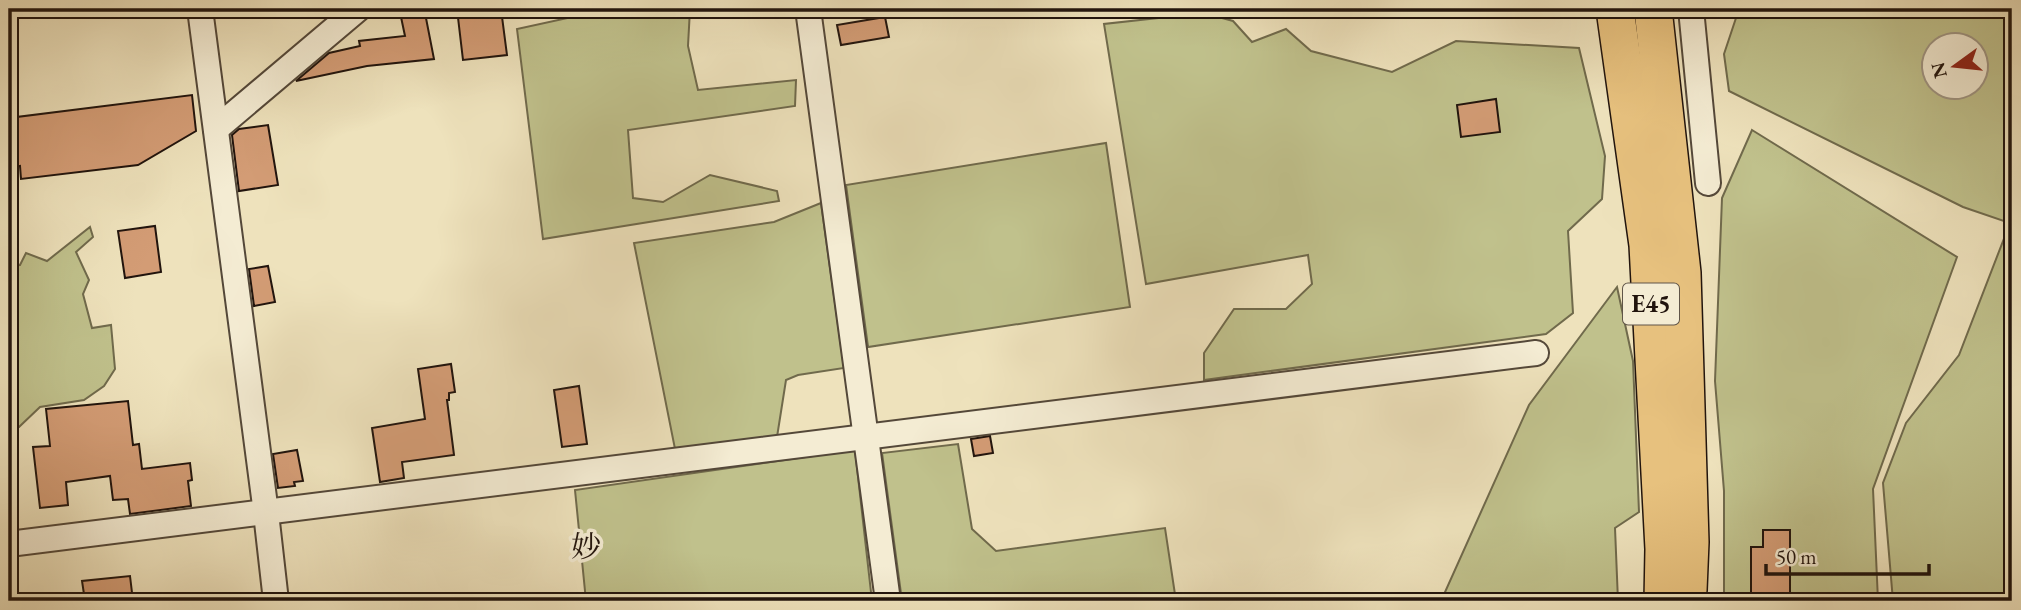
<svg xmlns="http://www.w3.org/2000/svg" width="2021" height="610" viewBox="0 0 2021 610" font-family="'EB Garamond','Noto Serif JP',serif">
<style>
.green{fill:#c0c18c;stroke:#706a4c;stroke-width:2;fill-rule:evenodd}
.building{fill:#d39c75;stroke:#21140d;stroke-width:2}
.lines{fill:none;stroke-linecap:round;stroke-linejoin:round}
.minor-casing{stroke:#544839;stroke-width:28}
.highway-casing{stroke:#21140d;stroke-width:40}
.minor{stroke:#f4ecd3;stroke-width:24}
.highway{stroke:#e7c17e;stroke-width:37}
.labels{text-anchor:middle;stroke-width:7;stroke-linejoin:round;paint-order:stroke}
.shield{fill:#f4ecd3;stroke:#605548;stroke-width:2}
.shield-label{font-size:24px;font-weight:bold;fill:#21140d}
.quarter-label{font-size:30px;fill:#21140d;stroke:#f4ecd3}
</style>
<rect width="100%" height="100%" fill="#eee2bc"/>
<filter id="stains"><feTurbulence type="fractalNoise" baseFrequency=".00286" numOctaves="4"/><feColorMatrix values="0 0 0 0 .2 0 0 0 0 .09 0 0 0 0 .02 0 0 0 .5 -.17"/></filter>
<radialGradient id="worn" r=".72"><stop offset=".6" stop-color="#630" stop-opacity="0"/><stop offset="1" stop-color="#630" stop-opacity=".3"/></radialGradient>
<g class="green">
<path d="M 586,9 L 690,9 L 688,46 L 698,90 L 796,80 L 795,106 L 628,130 L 633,198 L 663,202 L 710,175 L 777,191 L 779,201 L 543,239 L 517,29 L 586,14 Z"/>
<path d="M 1739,9 L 2012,9 L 2012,601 L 1893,601 L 1883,483 L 1906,423 L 1959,355 L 2010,223 L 1963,207 L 1729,91 L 1724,54 ZM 1934,46 L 1976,46 L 1976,88 L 1934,88 Z"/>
<path d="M 1204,13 L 1233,21 L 1252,42 L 1286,29 L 1311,51 L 1392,72 L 1456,41 L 1579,48 L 1605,156 L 1602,199 L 1568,231 L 1573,313 L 1546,334 L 1204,380 L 1204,353 L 1234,309 L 1286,309 L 1312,284 L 1308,255 L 1146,284 L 1104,24 Z"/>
<path d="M 1752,130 L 1957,257 L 1873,489 L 1878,601 L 1724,601 L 1724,491 L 1715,381 L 1722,198 Z"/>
<path d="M 1106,143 L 1130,307 L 868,347 L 846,185 Z"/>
<path d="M 821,203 L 844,368 L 798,375 L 786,380 L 777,437 L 675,449 L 634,243 L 774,222 Z"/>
<path d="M 90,227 L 93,237 L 76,252 L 89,280 L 83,294 L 92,328 L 111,325 L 115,369 L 104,386 L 84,400 L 40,407 L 19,427 L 9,428 L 9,266 L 20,265 L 26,253 L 47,261 Z"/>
<path d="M 1617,287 L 1633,361 L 1639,512 L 1615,528 L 1618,601 L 1441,601 L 1529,405 Z"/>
<path d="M 958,444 L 972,529 L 996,551 L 1165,528 L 1176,601 L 902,601 L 882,453 Z"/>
<path d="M 855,450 L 872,601 L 586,601 L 575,490 Z"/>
</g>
<g class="building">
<path d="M 457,9 L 501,9 L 507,55 L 463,60 Z"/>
<path d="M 425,13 L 434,59 L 367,66 L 296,81 L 329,53 L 360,46 L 359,41 L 405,36 L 401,17 Z"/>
<path d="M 885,17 L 889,37 L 841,45 L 837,25 Z"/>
<path d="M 192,95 L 196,131 L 138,165 L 21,179 L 20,166 L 9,168 L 9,118 Z"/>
<path d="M 1496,99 L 1500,132 L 1461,137 L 1457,105 Z"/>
<path d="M 268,125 L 278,185 L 239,191 L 232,135 L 239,129 Z"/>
<path d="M 155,226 L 161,272 L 125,278 L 118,231 Z"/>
<path d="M 268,266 L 275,302 L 254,306 L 249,269 Z"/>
<path d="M 451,364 L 455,392 L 449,393 L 449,400 L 447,400 L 454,455 L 402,462 L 404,478 L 380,482 L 372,428 L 425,419 L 418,369 Z"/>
<path d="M 579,386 L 587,444 L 562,447 L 554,390 Z"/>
<path d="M 128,401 L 133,445 L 139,444 L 142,469 L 190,463 L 192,480 L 188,481 L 191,506 L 130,514 L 128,499 L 113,500 L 110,476 L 66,482 L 68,505 L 40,508 L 33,447 L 50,446 L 46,409 Z"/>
<path d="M 990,436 L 993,453 L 974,456 L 971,439 Z"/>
<path d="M 297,450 L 303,481 L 294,482 L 295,486 L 278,488 L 273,454 Z"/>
<path d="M 1763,530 L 1790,530 L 1790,601 L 1751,601 L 1751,547 L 1763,547 Z"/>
<path d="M 130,576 L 133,601 L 85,601 L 82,581 Z"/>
</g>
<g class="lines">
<defs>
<g id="minor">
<path d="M 200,9 L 266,513 L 276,601"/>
<path d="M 808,9 L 888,601"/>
<path d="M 1691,9 L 1708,183"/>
<path d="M 216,129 L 358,9"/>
<path d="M 9,544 L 1536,353"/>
</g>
<g id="highway">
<path d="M 1615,9 L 1648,245 L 1664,549 L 1663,601"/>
<path d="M 1653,9 L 1682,273 L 1690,542 L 1688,590"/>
</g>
</defs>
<use href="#minor" class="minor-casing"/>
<use href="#highway" class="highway-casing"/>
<use href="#minor" class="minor"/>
<use href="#highway" class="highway"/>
</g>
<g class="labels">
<rect class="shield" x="1623" y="283.5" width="56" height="41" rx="5"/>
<g class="shield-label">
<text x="1651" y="312">E45</text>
</g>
<g class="quarter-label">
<text x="586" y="557">妙</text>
</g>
</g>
<rect width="2021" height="610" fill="none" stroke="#eee2bc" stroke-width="35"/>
<rect x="10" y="10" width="2000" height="589" fill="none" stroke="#21140d" stroke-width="3.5"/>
<rect x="18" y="18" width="1986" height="575" fill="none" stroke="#21140d" stroke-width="2"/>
<g transform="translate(1955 66) rotate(255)"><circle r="33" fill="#f4ecd3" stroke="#a09684" stroke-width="2"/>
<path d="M0-5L12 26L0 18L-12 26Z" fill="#8f2418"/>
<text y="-10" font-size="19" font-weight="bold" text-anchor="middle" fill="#21140d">N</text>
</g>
<path d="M1766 564v10h163v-10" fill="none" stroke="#21140d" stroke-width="3.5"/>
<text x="1776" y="564" font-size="21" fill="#21140d" stroke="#f4ecd3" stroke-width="5" paint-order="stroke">50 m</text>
<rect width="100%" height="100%" filter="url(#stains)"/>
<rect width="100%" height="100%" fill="url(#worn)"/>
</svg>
